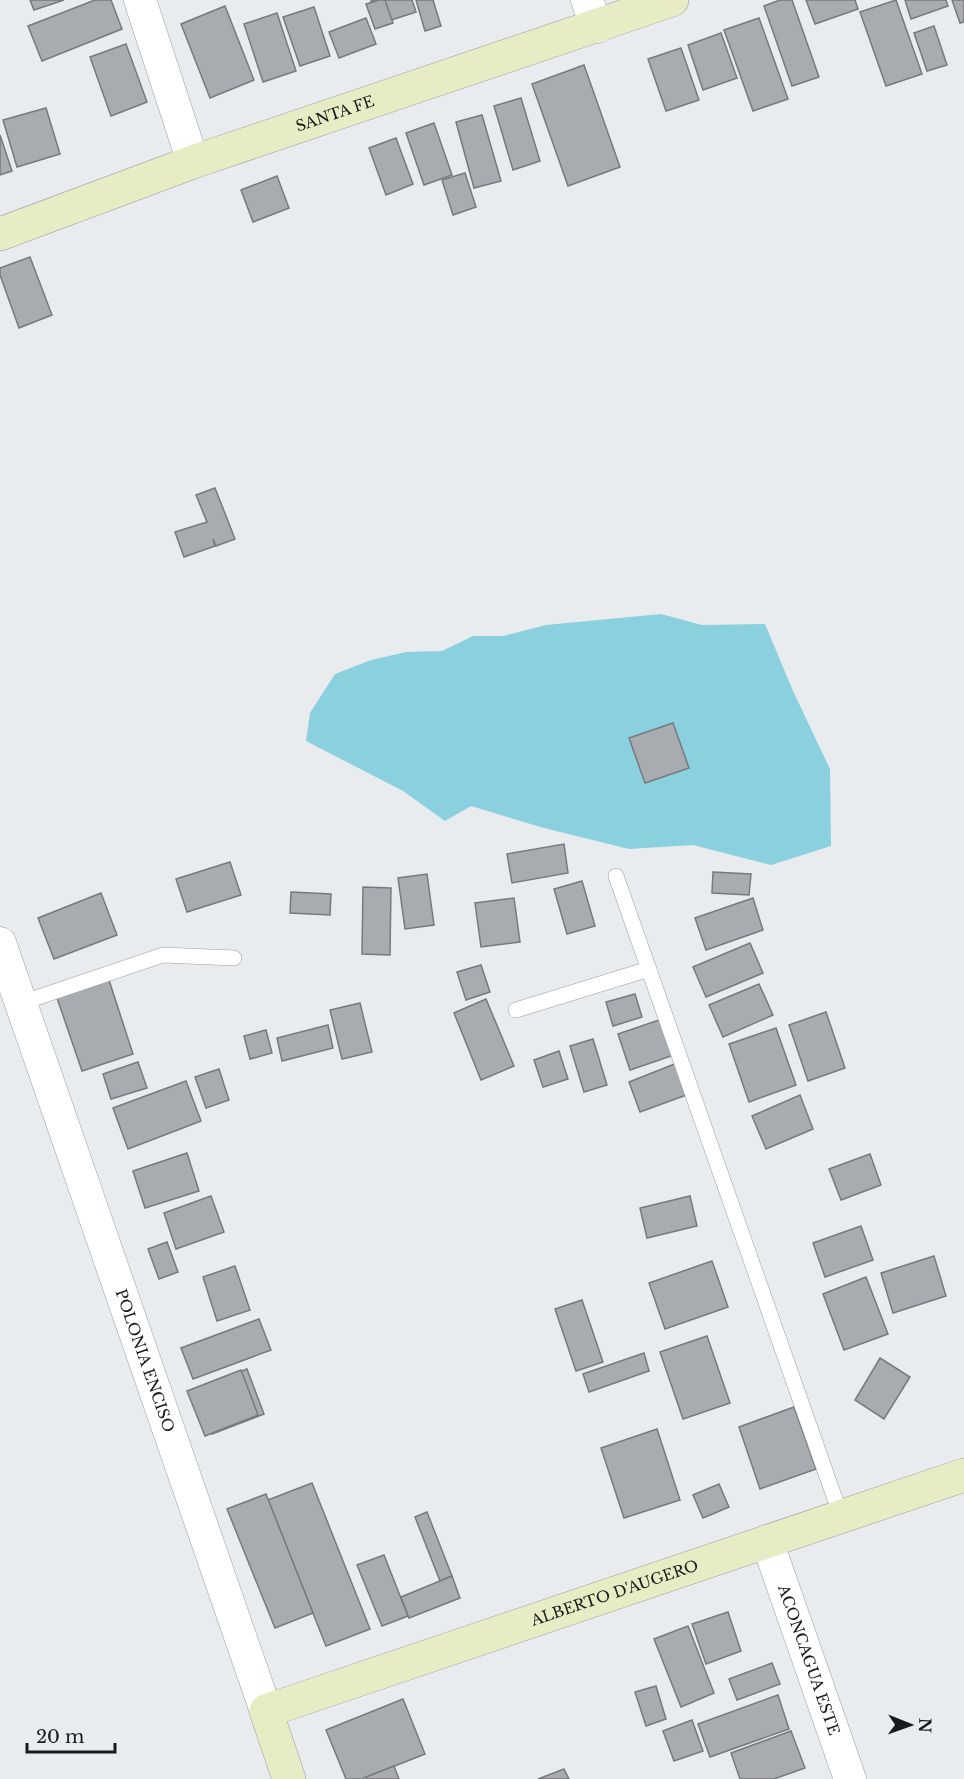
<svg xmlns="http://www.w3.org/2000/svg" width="964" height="1779" viewBox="0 0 964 1779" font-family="'Libre Baskerville',serif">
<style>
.water{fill:#8bd0de}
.building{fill:#a8abaf;stroke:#777a7d;stroke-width:1.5}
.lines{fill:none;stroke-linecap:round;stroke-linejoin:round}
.service-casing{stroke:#9a9ea1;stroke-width:16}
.minor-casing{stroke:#9a9ea1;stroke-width:33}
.secondary-casing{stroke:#9a9ea1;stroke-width:34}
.service{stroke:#fff;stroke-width:15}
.minor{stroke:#fff;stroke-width:32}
.secondary{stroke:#e7ecc5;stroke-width:33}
.labels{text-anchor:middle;stroke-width:6;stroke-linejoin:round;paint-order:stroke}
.street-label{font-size:15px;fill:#191a1b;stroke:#e8ecef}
</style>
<rect width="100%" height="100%" fill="#e8ecef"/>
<path class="water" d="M 661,614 L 702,625 L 765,624 L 793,691 L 830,769 L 831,846 L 771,865 L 693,845 L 629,849 L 544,828 L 471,806 L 445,821 L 403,791 L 306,741 L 310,713 L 335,674 L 371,660 L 406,652 L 442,651 L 473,636 L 503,636 L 546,625 Z"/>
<g class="building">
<path d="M 30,0 L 64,0 L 34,10 Z"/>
<path d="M 95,0 L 111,0 L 122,29 L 42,61 L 28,26 Z"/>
<path d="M 371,0 L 412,0 L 416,12 L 379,24 Z"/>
<path d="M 379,0 L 385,0 L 393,23 L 375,29 L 366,4 Z"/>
<path d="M 416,0 L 433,0 L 441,26 L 425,31 Z"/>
<path d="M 780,0 L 792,0 L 819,77 L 792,86 L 764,6 Z"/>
<path d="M 806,0 L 855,0 L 858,9 L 815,24 Z"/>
<path d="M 896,0 L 922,74 L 886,86 L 860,12 Z"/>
<path d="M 905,0 L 946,0 L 948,6 L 911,19 Z"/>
<path d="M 952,0 L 964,0 L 964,22 L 960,23 Z"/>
<path d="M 225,6 L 254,80 L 210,98 L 181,24 Z"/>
<path d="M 314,7 L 330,56 L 300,66 L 283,17 Z"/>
<path d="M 277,13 L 296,71 L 263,82 L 244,24 Z"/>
<path d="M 366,18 L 376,44 L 339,58 L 329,32 Z"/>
<path d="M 759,18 L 788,99 L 753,111 L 724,30 Z"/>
<path d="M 934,26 L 947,65 L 927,71 L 914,33 Z"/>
<path d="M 721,33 L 737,78 L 703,90 L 688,45 Z"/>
<path d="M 126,44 L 147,102 L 111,116 L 90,57 Z"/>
<path d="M 681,48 L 699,100 L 666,111 L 648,59 Z"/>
<path d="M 584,65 L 620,167 L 568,186 L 532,84 Z"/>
<path d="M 521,98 L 540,161 L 513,170 L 494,106 Z"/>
<path d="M 46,108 L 60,154 L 17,167 L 3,120 Z"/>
<path d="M 482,115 L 501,181 L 474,188 L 456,122 Z"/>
<path d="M 434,123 L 452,175 L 424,185 L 406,133 Z"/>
<path d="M 0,135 L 12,171 L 0,175 Z"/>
<path d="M 396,138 L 413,184 L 386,195 L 369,148 Z"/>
<path d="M 465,173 L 476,207 L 453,215 L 442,180 Z"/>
<path d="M 277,176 L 289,208 L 253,222 L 241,190 Z"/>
<path d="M 30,257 L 52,315 L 19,328 L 0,275 L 0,268 Z"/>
<path d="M 215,488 L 235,539 L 216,546 L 213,539 L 215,546 L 184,557 L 175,532 L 207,522 L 196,495 Z"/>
<path d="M 673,723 L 689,768 L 645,783 L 629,738 Z"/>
<path d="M 564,844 L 568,873 L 512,883 L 507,854 Z"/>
<path d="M 230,862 L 241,895 L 187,912 L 176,879 Z"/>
<path d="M 713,872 L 751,874 L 749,895 L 712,893 Z"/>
<path d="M 427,874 L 434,925 L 405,929 L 398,878 Z"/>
<path d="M 582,881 L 595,926 L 567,934 L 554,889 Z"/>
<path d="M 363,887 L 391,888 L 390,955 L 362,954 Z"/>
<path d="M 291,892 L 331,894 L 330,915 L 290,913 Z"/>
<path d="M 101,893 L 117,935 L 54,959 L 38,918 Z"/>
<path d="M 514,898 L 520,942 L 481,947 L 475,903 Z"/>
<path d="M 753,898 L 763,930 L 706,950 L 695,918 Z"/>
<path d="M 750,943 L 763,973 L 706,997 L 693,967 Z"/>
<path d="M 481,965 L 490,992 L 466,1000 L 457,972 Z"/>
<path d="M 108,977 L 133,1054 L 82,1071 L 56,995 Z"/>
<path d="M 759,984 L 773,1015 L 723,1037 L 709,1005 Z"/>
<path d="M 635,994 L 642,1017 L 613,1026 L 606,1002 Z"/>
<path d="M 486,999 L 514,1066 L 481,1080 L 454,1013 Z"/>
<path d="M 360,1003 L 372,1052 L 342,1059 L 330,1010 Z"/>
<path d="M 826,1012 L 845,1068 L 808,1081 L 789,1025 Z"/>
<path d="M 662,1019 L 674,1055 L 630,1070 L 618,1034 Z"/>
<path d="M 328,1025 L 333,1048 L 282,1061 L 277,1038 Z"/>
<path d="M 776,1028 L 796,1085 L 749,1102 L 729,1044 Z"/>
<path d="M 266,1030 L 272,1053 L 250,1059 L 244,1036 Z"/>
<path d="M 593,1039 L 607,1085 L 584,1092 L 570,1046 Z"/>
<path d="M 559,1051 L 568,1079 L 543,1087 L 534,1060 Z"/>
<path d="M 138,1062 L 147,1088 L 111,1099 L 103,1074 Z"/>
<path d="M 677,1063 L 689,1094 L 640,1112 L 629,1082 Z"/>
<path d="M 219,1069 L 229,1100 L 206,1108 L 195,1077 Z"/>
<path d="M 186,1081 L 201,1121 L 128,1149 L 113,1108 Z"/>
<path d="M 800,1095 L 813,1129 L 766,1149 L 752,1116 Z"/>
<path d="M 187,1153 L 199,1191 L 145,1208 L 133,1171 Z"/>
<path d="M 870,1154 L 881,1185 L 841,1200 L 829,1169 Z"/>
<path d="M 211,1196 L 224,1232 L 176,1249 L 164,1213 Z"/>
<path d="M 690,1196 L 697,1226 L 647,1238 L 640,1208 Z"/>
<path d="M 861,1226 L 873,1260 L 825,1277 L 813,1243 Z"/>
<path d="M 167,1242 L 178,1272 L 159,1279 L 148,1249 Z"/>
<path d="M 934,1256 L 946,1296 L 893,1313 L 881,1273 Z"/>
<path d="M 712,1261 L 728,1307 L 665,1329 L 649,1283 Z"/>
<path d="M 235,1266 L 250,1310 L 217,1321 L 203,1277 Z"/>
<path d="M 866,1277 L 888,1334 L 844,1350 L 823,1294 Z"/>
<path d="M 582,1300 L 603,1362 L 576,1371 L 555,1309 Z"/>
<path d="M 259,1319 L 271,1350 L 193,1379 L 181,1348 Z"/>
<path d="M 707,1336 L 730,1403 L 683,1419 L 660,1352 Z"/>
<path d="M 644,1353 L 649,1371 L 589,1392 L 583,1374 Z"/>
<path d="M 880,1358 L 910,1377 L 884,1419 L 855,1400 Z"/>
<path d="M 247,1369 L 264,1414 L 212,1434 L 195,1389 Z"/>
<path d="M 241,1370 L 258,1415 L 205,1436 L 187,1391 Z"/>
<path d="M 794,1407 L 816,1469 L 760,1489 L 739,1427 Z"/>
<path d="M 657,1429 L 680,1500 L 624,1518 L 601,1448 Z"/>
<path d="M 312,1483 L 370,1629 L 326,1646 L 268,1500 Z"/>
<path d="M 719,1484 L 729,1507 L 703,1518 L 693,1495 Z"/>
<path d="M 266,1494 L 313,1613 L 275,1628 L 227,1509 Z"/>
<path d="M 427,1512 L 452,1576 L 440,1581 L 415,1517 Z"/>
<path d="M 384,1555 L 408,1616 L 382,1626 L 357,1565 Z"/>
<path d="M 452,1576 L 460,1598 L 409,1618 L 401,1597 Z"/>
<path d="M 728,1612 L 741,1651 L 706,1664 L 692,1624 Z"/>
<path d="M 688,1626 L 714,1693 L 681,1707 L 654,1639 Z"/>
<path d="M 772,1663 L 780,1684 L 737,1700 L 729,1679 Z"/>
<path d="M 656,1686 L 666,1719 L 646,1726 L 635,1692 Z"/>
<path d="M 778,1695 L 789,1729 L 710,1757 L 698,1724 Z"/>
<path d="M 403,1699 L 425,1754 L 362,1779 L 346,1779 L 326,1730 Z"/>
<path d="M 692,1720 L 703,1751 L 674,1761 L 663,1731 Z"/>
<path d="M 791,1731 L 805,1768 L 774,1779 L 740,1779 L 731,1753 Z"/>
<path d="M 394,1766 L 399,1779 L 367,1779 L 366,1777 Z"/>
<path d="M 564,1769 L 569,1779 L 538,1779 Z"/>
</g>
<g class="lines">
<defs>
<g id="service">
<path d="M 616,876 L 841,1516"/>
<path d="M 21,1003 L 163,955 L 234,958"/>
<path d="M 516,1010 L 649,969"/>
</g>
<g id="minor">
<path d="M 140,0 L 193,162"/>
<path d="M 587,0 L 597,27"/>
<path id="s1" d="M 0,943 L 266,1711"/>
<path id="s2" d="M 767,1541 L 850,1779"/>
</g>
<g id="secondary">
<path id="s3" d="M 0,234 L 193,162 L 672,0"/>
<path id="s4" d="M 289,1779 L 266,1711 L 964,1475"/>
</g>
</defs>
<use href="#service" class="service-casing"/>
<use href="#minor" class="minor-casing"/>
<use href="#secondary" class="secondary-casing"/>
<use href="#service" class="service"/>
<use href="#minor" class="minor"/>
<use href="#secondary" class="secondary"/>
</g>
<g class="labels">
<g class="street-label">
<text dy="5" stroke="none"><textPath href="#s3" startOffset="356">SANTA FE</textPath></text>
<text dy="5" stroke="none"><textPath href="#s1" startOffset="442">POLONIA ENCISO</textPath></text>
<text dy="5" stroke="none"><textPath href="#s4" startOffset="440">ALBERTO D'AUGERO</textPath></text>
<text dy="5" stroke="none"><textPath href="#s2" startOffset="126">ACONCAGUA ESTE</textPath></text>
</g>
</g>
<g transform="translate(910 1725) rotate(91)" stroke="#e8ecef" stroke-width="4.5" paint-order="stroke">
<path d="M0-4.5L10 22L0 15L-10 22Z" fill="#191a1b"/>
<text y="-9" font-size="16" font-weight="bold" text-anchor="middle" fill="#191a1b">N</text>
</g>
<path d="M27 1743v9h88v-9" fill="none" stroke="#191a1b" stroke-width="3"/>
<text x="36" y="1743" font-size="18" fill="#191a1b" stroke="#e8ecef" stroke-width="4.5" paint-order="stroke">20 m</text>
</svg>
